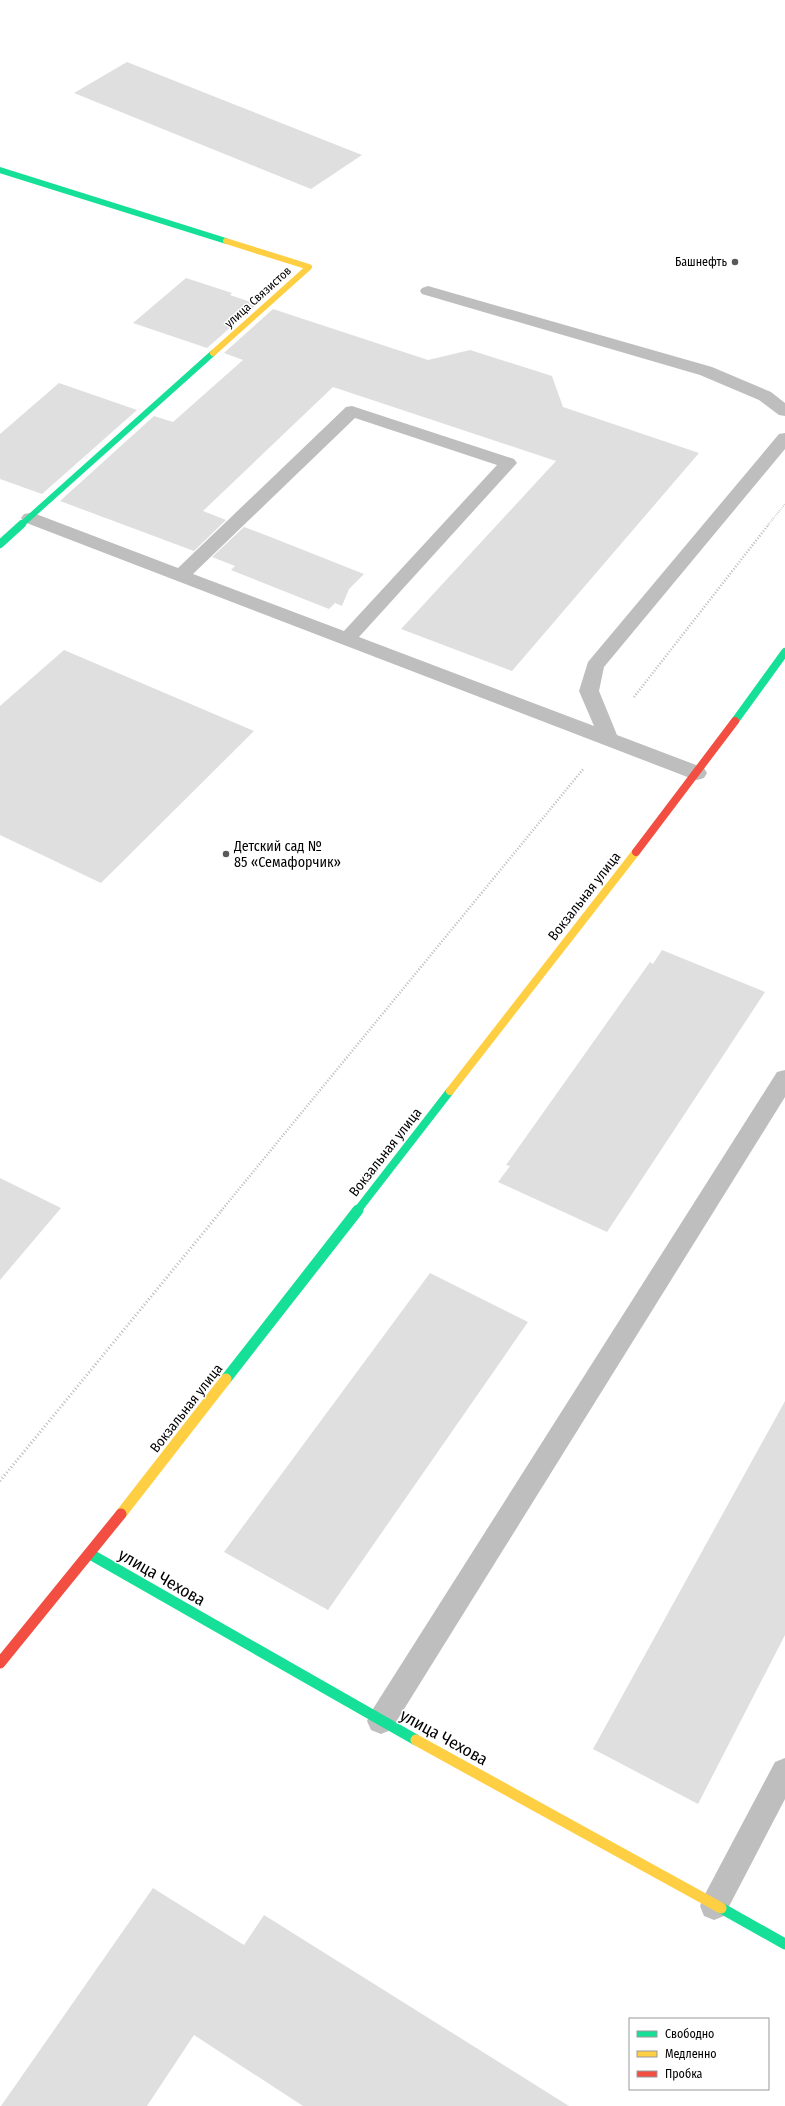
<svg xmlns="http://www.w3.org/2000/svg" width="785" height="2106" viewBox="0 0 785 2106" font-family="'Fira Sans Condensed',sans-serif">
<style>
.building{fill:#dfdfdf}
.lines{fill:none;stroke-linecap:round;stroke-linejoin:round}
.path-far2{stroke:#b9b9b9;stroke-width:2;stroke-dasharray:0.5 1.5;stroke-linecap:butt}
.path-far1{stroke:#b9b9b9;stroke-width:2.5;stroke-dasharray:1 2;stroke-linecap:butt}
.path{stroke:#b9b9b9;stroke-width:3;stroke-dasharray:1 2.5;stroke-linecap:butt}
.lane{fill:#bebebe;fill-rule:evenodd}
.fast-far2{stroke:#16e098;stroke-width:6}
.fast-far1{stroke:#16e098;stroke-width:8}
.fast{stroke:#16e098;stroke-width:11}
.slow-far2{stroke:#ffcf43;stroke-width:6}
.slow-far1{stroke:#ffcf43;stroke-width:8}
.slow{stroke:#ffcf43;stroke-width:11}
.jam-far1{stroke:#f24e42;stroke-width:8}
.jam{stroke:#f24e42;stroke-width:11}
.poi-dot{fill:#595959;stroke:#fff;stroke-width:1.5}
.labels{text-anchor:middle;stroke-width:3;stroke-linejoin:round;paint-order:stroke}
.far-poi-label{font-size:12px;fill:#000;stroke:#fff;text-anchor:end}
.far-street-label{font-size:12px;fill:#000;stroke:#fff}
.poi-label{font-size:14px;fill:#000;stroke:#fff;text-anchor:start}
.street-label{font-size:14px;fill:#000;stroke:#fff}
.near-street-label{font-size:17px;fill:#000;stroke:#fff}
</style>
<rect width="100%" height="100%" fill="#fff"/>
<g class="building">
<path d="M 127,62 L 362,155 L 311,189 L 74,93 Z"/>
<path d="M 186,278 L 232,293 L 230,295 L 257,304 L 207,348 L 133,323 Z"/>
<path d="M 273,309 L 428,360 L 470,350 L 552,376 L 563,407 L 699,453 L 512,671 L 401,629 L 556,461 L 333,387 L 203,511 L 226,520 L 194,551 L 60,501 L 154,416 L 173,422 L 243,360 L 224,353 Z"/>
<path d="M 59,383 L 137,410 L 42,494 L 0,479 L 0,434 Z"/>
<path d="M 244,527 L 268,536 L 364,574 L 349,589 L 342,606 L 335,603 L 329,609 L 231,570 L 235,566 L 212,557 Z"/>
<path d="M 64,650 L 254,731 L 101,883 L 0,835 L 0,706 Z"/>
<path d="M 662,950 L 765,992 L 607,1232 L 498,1182 L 510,1166 L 506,1165 L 650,962 L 653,964 Z"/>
<path d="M 0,1178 L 61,1208 L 0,1280 Z"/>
<path d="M 430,1273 L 528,1322 L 328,1610 L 224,1552 Z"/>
<path d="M 785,1401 L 785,1635 L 698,1804 L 593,1749 Z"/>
<path d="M 153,1888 L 244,1945 L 264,1915 L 569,2106 L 303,2106 L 194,2035 L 147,2106 L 1,2106 Z"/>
</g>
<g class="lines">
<path class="path-far2" d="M 768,525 L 785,504"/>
<g class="path-far1">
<path d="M 634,697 L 769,524"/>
<path d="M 221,1211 L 584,768"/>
</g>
<path class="path" d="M 0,1481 L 222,1210"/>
<g class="lane">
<path d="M 428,286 L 712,367 L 771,392 L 785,403 L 785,416 L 779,415 L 759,400 L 700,375 L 422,294 L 420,291 L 422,288 Z"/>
<path d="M 352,406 L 514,459 L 517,463 L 359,637 L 594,726 L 579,691 L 588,662 L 779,434 L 785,433 L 785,449 L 604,667 L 599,691 L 617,735 L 704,768 L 707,773 L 704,778 L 697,780 L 690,778 L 24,522 L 21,518 L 24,514 L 30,513 L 36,514 L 178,568 L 346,407 ZM 355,418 L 497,465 L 344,631 L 193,574 Z"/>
<path d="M 785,1070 L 785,1097 L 391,1730 L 381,1734 L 371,1730 L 367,1721 L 371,1712 L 777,1072 Z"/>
<path d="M 785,1758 L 785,1799 L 724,1916 L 714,1920 L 704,1916 L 700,1906 L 704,1896 L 775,1762 Z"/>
</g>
<g class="fast-far2">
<path d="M 0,170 L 226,241"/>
<path d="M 21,525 L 213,353"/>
</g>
<g class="fast-far1">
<path d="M 0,544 L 22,524"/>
<path d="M 735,721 L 785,652"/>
<path d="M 357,1211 L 450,1091"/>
</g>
<g class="fast">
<path d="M 226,1379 L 358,1210"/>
<path d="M 90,1554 L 416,1740"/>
<path d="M 721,1908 L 785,1944"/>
</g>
<path class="slow-far2" d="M 213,353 L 309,267 L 226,241"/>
<path class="slow-far1" d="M 450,1091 L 636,852"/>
<g class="slow">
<path d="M 121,1514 L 226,1379"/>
<path d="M 416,1740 L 721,1908"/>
</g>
<path class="jam-far1" d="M 636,852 L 735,721"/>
<path class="jam" d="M 0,1663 L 121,1514"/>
</g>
<g class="poi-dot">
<circle cx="735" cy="262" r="4"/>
<circle cx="226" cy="854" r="4"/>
</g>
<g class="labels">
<g class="far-poi-label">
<text x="727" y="266">Башнефть</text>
</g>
<g class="far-street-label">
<text transform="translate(258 297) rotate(-42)" y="4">улица Связистов</text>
</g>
<g class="poi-label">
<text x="234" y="851">Детский сад №<tspan x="234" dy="16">85 «Семафорчик»</tspan></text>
</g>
<g class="street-label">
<text transform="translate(584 896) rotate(-52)" y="5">Вокзальная улица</text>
<text transform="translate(385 1152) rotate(-52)" y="5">Вокзальная улица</text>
<text transform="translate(186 1408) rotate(-52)" y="5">Вокзальная улица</text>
</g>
<g class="near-street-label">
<text transform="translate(162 1577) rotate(30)" y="6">улица Чехова</text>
<text transform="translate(444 1737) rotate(29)" y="6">улица Чехова</text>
</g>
</g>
<rect x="629" y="2018" width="140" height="72" fill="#ffffff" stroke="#999999"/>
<rect x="637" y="2031" width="20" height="6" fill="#16e098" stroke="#999999"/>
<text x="665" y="2038" font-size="12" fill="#000000">Свободно</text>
<rect x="637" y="2051" width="20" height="6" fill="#ffcf43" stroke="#999999"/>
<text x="665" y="2058" font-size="12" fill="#000000">Медленно</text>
<rect x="637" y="2071" width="20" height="6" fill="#f24e42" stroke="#999999"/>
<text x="665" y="2078" font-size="12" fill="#000000">Пробка</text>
</svg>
